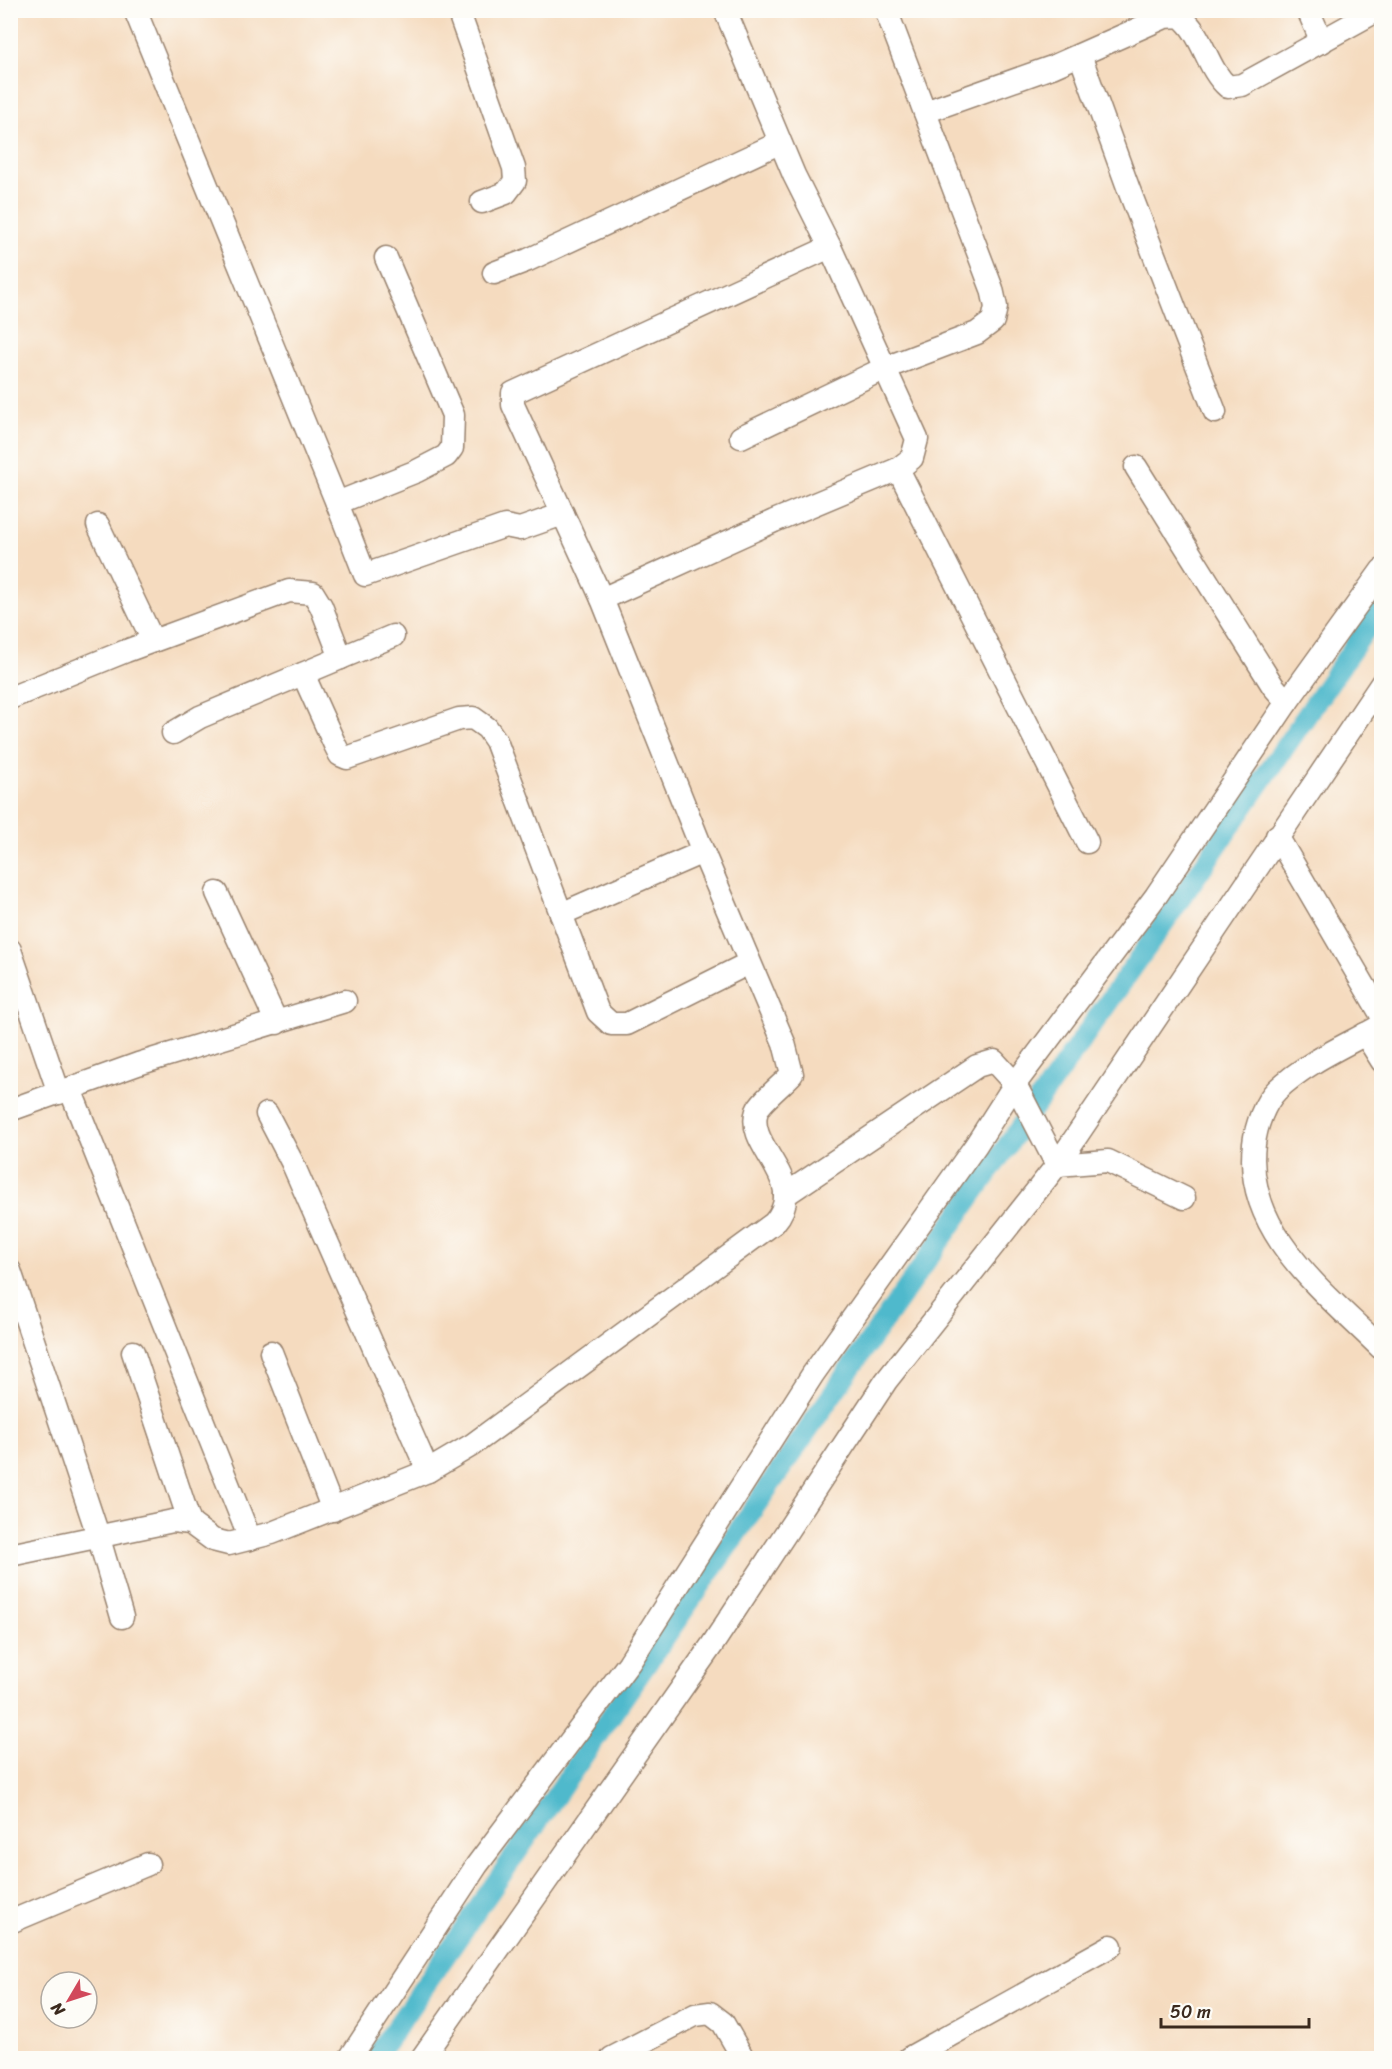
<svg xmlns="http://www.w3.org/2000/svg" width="1392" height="2069" viewBox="0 0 1392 2069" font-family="Sriracha,sans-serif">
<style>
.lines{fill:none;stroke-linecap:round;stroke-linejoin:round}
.canal{stroke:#4fb9cc;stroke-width:21}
.minor-casing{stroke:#98826e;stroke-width:25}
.minor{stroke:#fff;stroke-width:22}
</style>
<rect width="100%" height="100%" fill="#fdfcf7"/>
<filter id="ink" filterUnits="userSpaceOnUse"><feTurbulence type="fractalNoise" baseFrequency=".0167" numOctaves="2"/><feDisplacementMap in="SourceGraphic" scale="12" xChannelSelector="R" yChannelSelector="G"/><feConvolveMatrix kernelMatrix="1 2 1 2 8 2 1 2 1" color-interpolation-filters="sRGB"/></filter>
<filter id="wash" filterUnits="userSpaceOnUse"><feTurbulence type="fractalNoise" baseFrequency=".008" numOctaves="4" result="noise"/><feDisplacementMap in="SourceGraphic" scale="24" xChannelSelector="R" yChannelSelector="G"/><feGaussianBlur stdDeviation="1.35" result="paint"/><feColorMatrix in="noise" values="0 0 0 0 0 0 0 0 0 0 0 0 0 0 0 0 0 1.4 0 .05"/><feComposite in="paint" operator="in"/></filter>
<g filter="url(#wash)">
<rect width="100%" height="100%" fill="#f5dbbf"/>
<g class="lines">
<path class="canal" d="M 375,2058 L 847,1373 L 1157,933 L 1382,606"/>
</g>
</g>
<g filter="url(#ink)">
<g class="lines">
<defs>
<g id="minor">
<path d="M 135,10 L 337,503"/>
<path d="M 458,10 L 514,168 L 515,181 L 506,193 L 482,202"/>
<path d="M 1308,10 L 1322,42"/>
<path d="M 1080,55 L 1129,190 L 1215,412"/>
<path d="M 925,112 L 1052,67 L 1165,17 L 1180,16 C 1204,35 1206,68 1228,87 L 1242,85 L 1378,10"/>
<path d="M 386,258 L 453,415 L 452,448 L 446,456 L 417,471 L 337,503 L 365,575 L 505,526 L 520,529 L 563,514"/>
<path d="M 494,273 L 528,260 L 779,143"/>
<path d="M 741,437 L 885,368 L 977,333 L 993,321 L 996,307 L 992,289 L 886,10"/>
<path d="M 1136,467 L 1273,686 L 1287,702"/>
<path d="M 898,469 L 1087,842"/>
<path d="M 98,525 L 153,641"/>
<path d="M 602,599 L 774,521 L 898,469 L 912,458 L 917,439 L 830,247 L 794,175 L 725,10"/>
<path d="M 303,674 L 335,745 L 340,755 L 347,758 L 459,719 L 473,718 L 487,728 L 496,741 L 598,1012 L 611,1024 L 627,1024 L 749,963"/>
<path d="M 10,698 L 126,651 L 289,591 L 313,593 L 321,606 L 341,658"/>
<path d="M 173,733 L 200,717 L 393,636"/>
<path d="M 1277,836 L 1382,1016"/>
<path d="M 217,893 L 277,1023"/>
<path d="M 561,914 L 703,852"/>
<path d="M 10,950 L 59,1093"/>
<path d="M 1382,1025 C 1347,1045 1306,1062 1277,1090 C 1264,1103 1256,1126 1254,1144 C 1243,1232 1326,1293 1382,1349"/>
<path d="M 1365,1034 L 1382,1061"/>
<path d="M 70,1089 L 250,1539"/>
<path d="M 10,1110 L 138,1064 L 345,1001"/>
<path d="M 267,1114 L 292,1162 L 428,1471"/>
<path d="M 785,1195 L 977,1066 L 994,1061 L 1015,1084 L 1057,1165 L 1108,1161 L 1184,1198"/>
<path d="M 10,1271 L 98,1535 L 122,1617"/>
<path d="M 133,1352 L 190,1523"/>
<path d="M 271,1352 L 333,1510"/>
<path d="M 10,1555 L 173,1521 L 190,1523 L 213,1540 L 229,1544 L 272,1533 L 428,1471 L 472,1445 L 774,1223 C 811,1181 744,1147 757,1111 C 760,1102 784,1083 792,1074 L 784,1043 L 703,852 L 602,599 L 513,405 L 513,393 L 830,247"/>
<path d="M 10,1922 L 148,1864"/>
<path d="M 350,2058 L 477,1865 L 629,1663 L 813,1374 L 976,1145 L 1015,1084 L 1156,896 L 1287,702 L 1382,570"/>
<path d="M 422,2058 L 712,1645 L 886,1381 L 1057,1165 L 1382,683"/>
<path d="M 612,2058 L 695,2015 L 710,2013 L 723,2023 L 743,2058"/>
<path d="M 909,2058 L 1111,1946"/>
</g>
</defs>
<use href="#minor" class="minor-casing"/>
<use href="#minor" class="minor"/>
</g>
</g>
<rect width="1392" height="2069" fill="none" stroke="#fdfcf7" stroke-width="36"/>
<g transform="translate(69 2000) rotate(231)"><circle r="28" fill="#fdfcf7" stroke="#afa8a0" stroke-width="1.5"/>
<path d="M0-4.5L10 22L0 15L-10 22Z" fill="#d1495b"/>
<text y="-9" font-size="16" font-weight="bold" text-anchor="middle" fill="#3b2a1e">N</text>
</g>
<path d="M1161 2018v9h148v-9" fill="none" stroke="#3b2a1e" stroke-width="3"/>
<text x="1170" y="2018" font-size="18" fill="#3b2a1e" stroke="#fdfcf7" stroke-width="4.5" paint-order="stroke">50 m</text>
</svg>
